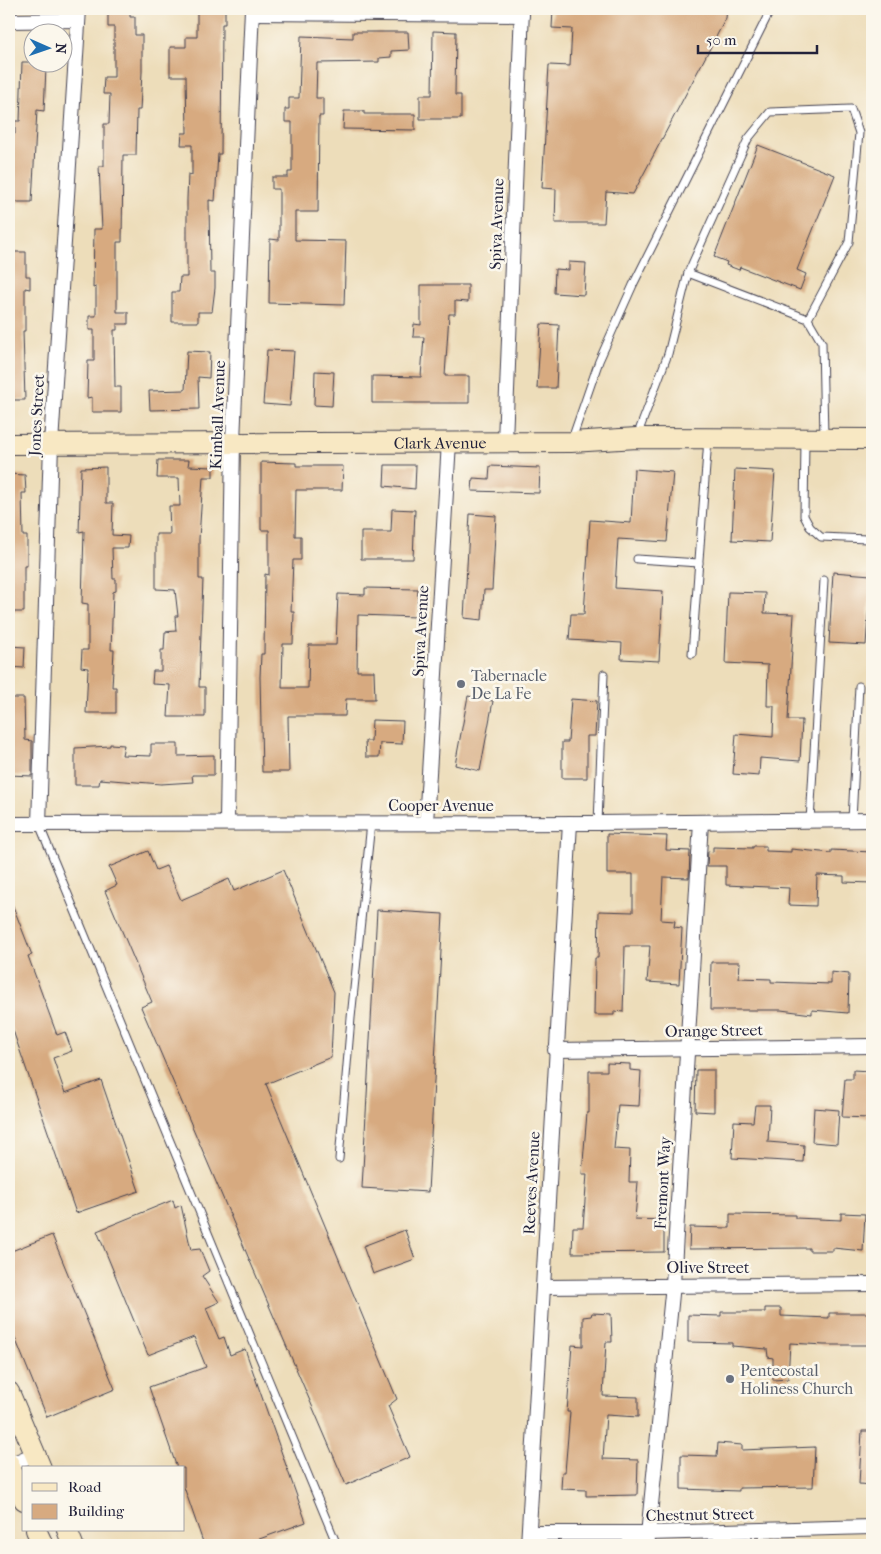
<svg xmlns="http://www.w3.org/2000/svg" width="881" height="1554" viewBox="0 0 881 1554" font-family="'IM FELL French Canon',serif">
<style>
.building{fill:#d7aa80}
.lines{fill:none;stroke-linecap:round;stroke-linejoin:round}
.lane-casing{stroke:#403e4e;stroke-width:9}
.street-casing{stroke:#403e4e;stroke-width:16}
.secondary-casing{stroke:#403e4e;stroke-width:22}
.lane{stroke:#fff;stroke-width:7}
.street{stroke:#fff;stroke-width:14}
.secondary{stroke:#f8e8c3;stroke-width:20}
.worship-dot{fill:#6b7280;stroke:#fbf7ec;stroke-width:2}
.labels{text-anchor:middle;stroke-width:5;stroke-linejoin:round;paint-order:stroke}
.street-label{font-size:16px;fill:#22223b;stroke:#fbf7ec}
.worship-label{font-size:16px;fill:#5b616d;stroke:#fbf7ec;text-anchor:start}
</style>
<rect width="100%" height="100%" fill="#fbf7ec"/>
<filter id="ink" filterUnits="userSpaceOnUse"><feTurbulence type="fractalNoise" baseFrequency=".02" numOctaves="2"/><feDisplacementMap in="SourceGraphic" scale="10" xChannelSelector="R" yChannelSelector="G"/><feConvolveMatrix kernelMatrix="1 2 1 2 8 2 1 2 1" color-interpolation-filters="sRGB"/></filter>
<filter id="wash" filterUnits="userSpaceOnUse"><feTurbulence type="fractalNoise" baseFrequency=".0096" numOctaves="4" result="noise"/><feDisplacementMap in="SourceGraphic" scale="20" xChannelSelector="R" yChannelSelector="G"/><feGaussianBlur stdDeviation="1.12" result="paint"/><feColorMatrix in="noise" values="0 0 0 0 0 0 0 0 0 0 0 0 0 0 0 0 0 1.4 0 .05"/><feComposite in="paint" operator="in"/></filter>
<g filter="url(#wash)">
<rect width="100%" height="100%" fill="#edddba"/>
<g id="blocks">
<g class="building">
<path d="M 108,9 L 130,9 L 130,17 L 135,17 L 135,35 L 142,35 L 142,72 L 140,110 L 137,110 L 136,155 L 123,155 L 122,242 L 117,242 L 117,312 L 128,312 L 128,324 L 117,324 L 117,330 L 114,330 L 115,387 L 121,387 L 121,412 L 92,412 L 92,397 L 87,398 L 88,361 L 94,361 L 94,330 L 89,330 L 89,316 L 96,316 L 96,287 L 93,288 L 94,229 L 102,229 L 99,166 L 104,166 L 104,124 L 109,124 L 110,94 L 103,94 L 104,77 L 114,77 L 114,27 L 108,27 Z"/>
<path d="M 197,9 L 225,9 L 225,24 L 222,24 L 221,154 L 218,154 L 215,201 L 209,200 L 210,273 L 215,273 L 215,288 L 212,312 L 198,312 L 198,322 L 172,322 L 172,292 L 179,292 L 180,277 L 187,277 L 187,199 L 188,174 L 192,175 L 192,145 L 181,145 L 182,133 L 187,133 L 186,76 L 170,76 L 170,47 L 186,47 L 186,37 L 197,37 Z"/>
<path d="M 553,9 L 727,9 L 726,18 L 633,194 L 606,192 L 604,223 L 555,223 L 556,189 L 542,188 L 549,65 L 570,66 L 572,29 L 552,28 Z"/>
<path d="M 433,31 L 456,32 L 455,95 L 461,95 L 461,119 L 420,119 L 420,95 L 432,95 Z"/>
<path d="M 353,32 L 408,32 L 409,50 L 391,51 L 391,57 L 379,58 L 379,62 L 317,63 L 316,98 L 323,98 L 323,116 L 319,116 L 318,212 L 295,212 L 295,240 L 346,241 L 344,305 L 269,303 L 270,239 L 279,240 L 279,189 L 272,189 L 272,177 L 288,177 L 288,172 L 292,172 L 292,122 L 285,122 L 285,109 L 289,109 L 289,98 L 299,98 L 301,36 L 353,38 Z"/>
<path d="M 22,62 L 43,62 L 43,68 L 46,68 L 44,111 L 37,110 L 32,202 L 12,202 L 13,158 L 9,158 L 9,134 L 15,134 L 15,121 L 20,121 Z"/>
<path d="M 344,111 L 364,111 L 364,114 L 415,114 L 415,130 L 343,129 Z"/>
<path d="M 758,145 L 835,175 L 797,270 L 806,274 L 800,290 L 740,267 L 739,270 L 726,265 L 727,262 L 714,257 Z"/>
<path d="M 9,252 L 26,252 L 26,276 L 30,276 L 30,289 L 25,288 L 25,331 L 23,331 L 25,400 L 9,400 Z"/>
<path d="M 569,262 L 586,263 L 584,295 L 554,293 L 555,269 L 569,270 Z"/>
<path d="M 421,285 L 468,285 L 468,302 L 455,301 L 455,314 L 449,314 L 445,376 L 469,376 L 469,403 L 372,403 L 372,376 L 421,377 L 424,337 L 413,337 L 414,324 L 421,325 Z"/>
<path d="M 541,324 L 559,325 L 556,388 L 537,388 Z"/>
<path d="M 267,350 L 294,351 L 290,406 L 263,404 Z"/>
<path d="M 187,351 L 210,352 L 209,378 L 198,377 L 199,409 L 150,410 L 149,391 L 185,390 Z"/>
<path d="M 315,371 L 334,372 L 332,406 L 314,405 Z"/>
<path d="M 158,460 L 189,460 L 188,466 L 213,467 L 213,477 L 203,477 L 199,539 L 199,579 L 203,579 L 199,687 L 205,687 L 205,717 L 168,717 L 170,685 L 152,684 L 153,671 L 161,671 L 161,650 L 164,650 L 165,632 L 176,631 L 175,616 L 178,616 L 175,590 L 156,589 L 156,534 L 170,534 L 169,506 L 180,506 L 179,478 L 157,478 Z"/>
<path d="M 261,462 L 296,463 L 296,466 L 343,466 L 342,490 L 296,490 L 295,536 L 301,536 L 301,560 L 293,560 L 291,612 L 294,612 L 293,644 L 283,644 L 282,688 L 308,688 L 309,645 L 336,645 L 338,594 L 365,595 L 365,588 L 418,589 L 417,617 L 358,615 L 357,671 L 374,671 L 375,699 L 346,699 L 345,716 L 288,716 L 289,772 L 262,772 L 260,677 L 261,654 L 264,654 L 265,574 L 269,575 L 269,530 L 261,530 Z"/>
<path d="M 385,465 L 416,465 L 415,489 L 384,486 Z"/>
<path d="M 490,466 L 540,468 L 539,493 L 472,491 L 473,478 L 489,479 Z"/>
<path d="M 106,467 L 106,503 L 113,503 L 112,535 L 129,536 L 128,548 L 112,548 L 113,579 L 116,579 L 116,591 L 113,592 L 111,650 L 114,650 L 112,687 L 116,687 L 116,713 L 86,713 L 88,668 L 81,667 L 82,650 L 88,650 L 88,604 L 82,603 L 84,531 L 79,532 L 81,468 Z"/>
<path d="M 634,469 L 673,472 L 667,542 L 618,539 L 615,588 L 663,591 L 659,661 L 621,659 L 622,643 L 569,640 L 571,614 L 584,614 L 590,520 L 631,523 Z"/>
<path d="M 735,469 L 775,471 L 770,542 L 732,540 Z"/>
<path d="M 9,474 L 25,475 L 26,493 L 22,493 L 23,536 L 27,536 L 27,566 L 24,566 L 24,612 L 9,612 Z"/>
<path d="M 392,509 L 415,510 L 413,559 L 361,559 L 361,532 L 391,532 Z"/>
<path d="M 470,514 L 496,516 L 492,590 L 484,590 L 482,620 L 464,618 Z"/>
<path d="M 833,572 L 871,575 L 866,645 L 829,643 Z"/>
<path d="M 728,592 L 765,593 L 764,613 L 794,614 L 788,720 L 802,720 L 800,761 L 760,758 L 759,776 L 733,774 L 736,734 L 773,737 L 774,706 L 767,706 L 768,665 L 725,663 Z"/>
<path d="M 9,646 L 25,647 L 24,668 L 9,667 Z"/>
<path d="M 468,696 L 493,701 L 480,771 L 455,765 Z"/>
<path d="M 9,698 L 24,698 L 25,740 L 32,741 L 32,776 L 9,775 Z"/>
<path d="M 571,699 L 597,701 L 595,736 L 587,736 L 587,778 L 562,778 L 562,742 L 568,742 Z"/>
<path d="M 372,720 L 403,721 L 402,744 L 380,743 L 379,757 L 366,757 L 365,741 L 371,741 Z"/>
<path d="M 110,744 L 124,745 L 122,755 L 151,756 L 151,744 L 178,744 L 178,756 L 214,755 L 214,775 L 192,775 L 193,782 L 161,784 L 100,779 L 99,785 L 75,785 L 75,748 L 110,746 Z"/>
<path d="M 607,834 L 667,836 L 666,850 L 690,851 L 689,878 L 663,877 L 661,920 L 675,921 L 674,927 L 682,928 L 679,984 L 647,982 L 650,946 L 625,946 L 623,1012 L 614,1011 L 614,1015 L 594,1015 L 595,958 L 598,958 L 599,911 L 633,912 L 633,874 L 607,874 Z"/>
<path d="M 753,846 L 766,846 L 766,851 L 791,852 L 791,849 L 831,853 L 831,850 L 872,852 L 872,883 L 844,882 L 844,876 L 817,875 L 816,906 L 788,905 L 789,888 L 726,885 L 726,866 L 707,866 L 708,851 L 713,852 L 713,847 L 753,848 Z"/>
<path d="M 148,851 L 156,870 L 166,866 L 181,900 L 229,879 L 234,891 L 283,870 L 334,992 L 331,1057 L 266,1084 L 397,1399 L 388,1406 L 410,1457 L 346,1485 L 141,1007 L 152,1002 L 105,891 L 117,885 L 109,867 Z"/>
<path d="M 9,896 L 32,955 L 28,956 L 57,1035 L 65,1032 L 72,1051 L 53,1058 L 65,1093 L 101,1080 L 139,1191 L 76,1213 L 9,1019 Z"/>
<path d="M 377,910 L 443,914 L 428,1192 L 362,1188 Z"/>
<path d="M 711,962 L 740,962 L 739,978 L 771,979 L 771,982 L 831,984 L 831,972 L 849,974 L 848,1013 L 812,1010 L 812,1014 L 781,1010 L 710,1010 Z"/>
<path d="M 607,1063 L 630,1064 L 630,1070 L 641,1071 L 639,1106 L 618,1105 L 614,1149 L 630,1150 L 629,1182 L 638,1182 L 635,1219 L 664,1220 L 664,1252 L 572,1253 L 573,1227 L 583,1227 L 587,1174 L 582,1174 L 587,1113 L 589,1113 L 589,1071 L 607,1071 Z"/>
<path d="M 696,1070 L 714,1070 L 714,1112 L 695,1111 Z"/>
<path d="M 853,1070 L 870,1071 L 869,1118 L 842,1117 L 845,1079 L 853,1079 Z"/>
<path d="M 755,1105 L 770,1105 L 768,1142 L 804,1145 L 803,1162 L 732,1158 L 734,1121 L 753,1122 Z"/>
<path d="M 814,1108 L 839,1110 L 837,1144 L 812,1142 Z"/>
<path d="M 173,1200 L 175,1208 L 181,1205 L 191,1250 L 200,1249 L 209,1271 L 202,1276 L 219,1302 L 206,1308 L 219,1339 L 224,1337 L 230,1355 L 245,1349 L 306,1522 L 243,1545 L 204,1545 L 184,1487 L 184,1468 L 177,1468 L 149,1387 L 206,1367 L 194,1337 L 148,1355 L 97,1231 Z"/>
<path d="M 841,1213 L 865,1214 L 863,1251 L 833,1248 L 833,1251 L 809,1251 L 809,1248 L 689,1249 L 690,1227 L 730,1228 L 730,1214 L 795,1215 L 795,1218 L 841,1220 Z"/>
<path d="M 405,1230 L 415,1259 L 373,1274 L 363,1246 Z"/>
<path d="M 52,1235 L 115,1389 L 47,1417 L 9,1323 L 9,1252 Z"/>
<path d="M 765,1308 L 781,1308 L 781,1316 L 829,1318 L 829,1313 L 872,1313 L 872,1345 L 824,1345 L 790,1343 L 788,1379 L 773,1380 L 773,1358 L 768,1357 L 767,1349 L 732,1346 L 732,1343 L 688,1342 L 688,1315 L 721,1316 L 721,1312 L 765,1312 Z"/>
<path d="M 592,1313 L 611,1314 L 612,1342 L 606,1342 L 603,1396 L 638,1397 L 638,1417 L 606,1415 L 603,1459 L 638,1460 L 637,1495 L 586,1496 L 586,1490 L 561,1489 L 562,1472 L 565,1472 L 570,1412 L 567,1412 L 572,1345 L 583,1346 L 583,1317 L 591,1316 Z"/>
<path d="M 862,1431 L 872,1431 L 872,1485 L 859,1484 Z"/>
<path d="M 718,1443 L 742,1445 L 742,1450 L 815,1447 L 813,1487 L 739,1488 L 739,1491 L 681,1489 L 681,1455 L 717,1456 Z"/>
</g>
</g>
</g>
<g filter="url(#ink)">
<use href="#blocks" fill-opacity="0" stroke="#403e4e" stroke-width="1"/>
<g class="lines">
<defs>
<g id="lane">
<path d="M 688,273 L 808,319 L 822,343 L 824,437"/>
<path d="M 637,436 L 668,354 L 688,273 L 748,139 L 770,112 L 851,109 L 859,133 L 849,242 L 808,319"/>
<path d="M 572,439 L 599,361 L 633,285 L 771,9"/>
<path d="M 805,440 L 804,516 L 810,527 L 821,537 L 867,539"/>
<path d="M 637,559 L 699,563"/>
<path d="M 692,654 L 708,439"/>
<path d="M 852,820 L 859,686"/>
<path d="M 810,821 L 824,580"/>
<path d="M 598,823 L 604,674"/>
<path d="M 39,824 L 337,1545"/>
<path d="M 339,1159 L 351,1018 L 371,823"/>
</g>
<g id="street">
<path d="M 252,13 L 522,15"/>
<path d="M 9,21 L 78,20"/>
<path d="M 505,441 L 522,9"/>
<path d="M 227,822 L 233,441 L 252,9"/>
<path d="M 426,823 L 449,442"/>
<path d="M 9,824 L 598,823 L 872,820"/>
<path d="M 39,824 L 51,444 L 79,9"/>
<path d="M 555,1050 L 872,1046"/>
<path d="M 543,1287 L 872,1284"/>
<path d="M 9,1465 L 35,1454"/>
<path d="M 529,1533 L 648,1533 L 872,1527"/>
<path d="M 528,1545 L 570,823"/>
<path d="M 647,1545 L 673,1284 L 701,822"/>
</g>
<g id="secondary">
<path id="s1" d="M 9,444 L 571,442 L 637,438 L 872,439"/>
<path d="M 9,1392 L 41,1468"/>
<path d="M 9,1464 L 24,1500"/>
<path d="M 36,1530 L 43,1545"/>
<path d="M 67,1530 L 73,1545"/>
</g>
</defs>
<use href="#lane" class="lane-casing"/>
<use href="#street" class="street-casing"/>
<use href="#secondary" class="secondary-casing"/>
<use href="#lane" class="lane"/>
<use href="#street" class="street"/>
<use href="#secondary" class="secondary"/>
</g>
</g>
<g class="worship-dot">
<circle cx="461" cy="684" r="5"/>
<circle cx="730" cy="1379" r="5"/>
</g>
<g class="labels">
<g class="street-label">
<text transform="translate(496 224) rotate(-88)" y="6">Spiva Avenue</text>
<text transform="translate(36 415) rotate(-87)" y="6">Jones Street</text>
<text transform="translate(217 415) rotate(-88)" y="6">Kimball Avenue</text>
<text dy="6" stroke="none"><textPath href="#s1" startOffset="431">Clark Avenue</textPath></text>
<text transform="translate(420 631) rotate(-87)" y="6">Spiva Avenue</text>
<text x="441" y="811">Cooper Avenue</text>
<text transform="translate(714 1030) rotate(-1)" y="6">Orange Street</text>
<text transform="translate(531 1183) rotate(-87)" y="6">Reeves Avenue</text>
<text transform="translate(662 1183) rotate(-87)" y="6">Fremont Way</text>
<text x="708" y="1273">Olive Street</text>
<text transform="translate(700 1514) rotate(-1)" y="6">Chestnut Street</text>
</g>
<g class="worship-label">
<text x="471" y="681">Tabernacle<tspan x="471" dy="18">De La Fe</tspan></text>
<text x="740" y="1376">Pentecostal<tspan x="740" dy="18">Holiness Church</tspan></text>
</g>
</g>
<rect width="881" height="1554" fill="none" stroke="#fbf7ec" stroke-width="30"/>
<rect x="22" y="1466" width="162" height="65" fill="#fbf7ec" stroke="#a4a2a5"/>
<rect x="32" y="1483" width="25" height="8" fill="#f8e8c3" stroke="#a4a2a5"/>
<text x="68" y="1492" font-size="15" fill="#22223b">Road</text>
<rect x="32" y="1504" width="25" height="15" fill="#d7aa80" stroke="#a4a2a5"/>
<text x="68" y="1516" font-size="15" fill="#22223b">Building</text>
<g transform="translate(48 48) rotate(92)"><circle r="24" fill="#fbf7ec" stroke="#a4a2a5"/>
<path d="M0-4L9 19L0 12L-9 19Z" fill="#1f6fb2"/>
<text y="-8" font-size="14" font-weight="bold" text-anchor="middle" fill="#22223b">N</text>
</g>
<path d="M698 45v8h119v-8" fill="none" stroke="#22223b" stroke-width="2.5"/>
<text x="706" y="45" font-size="15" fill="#22223b" stroke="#fbf7ec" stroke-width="4" paint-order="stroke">50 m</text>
</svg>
